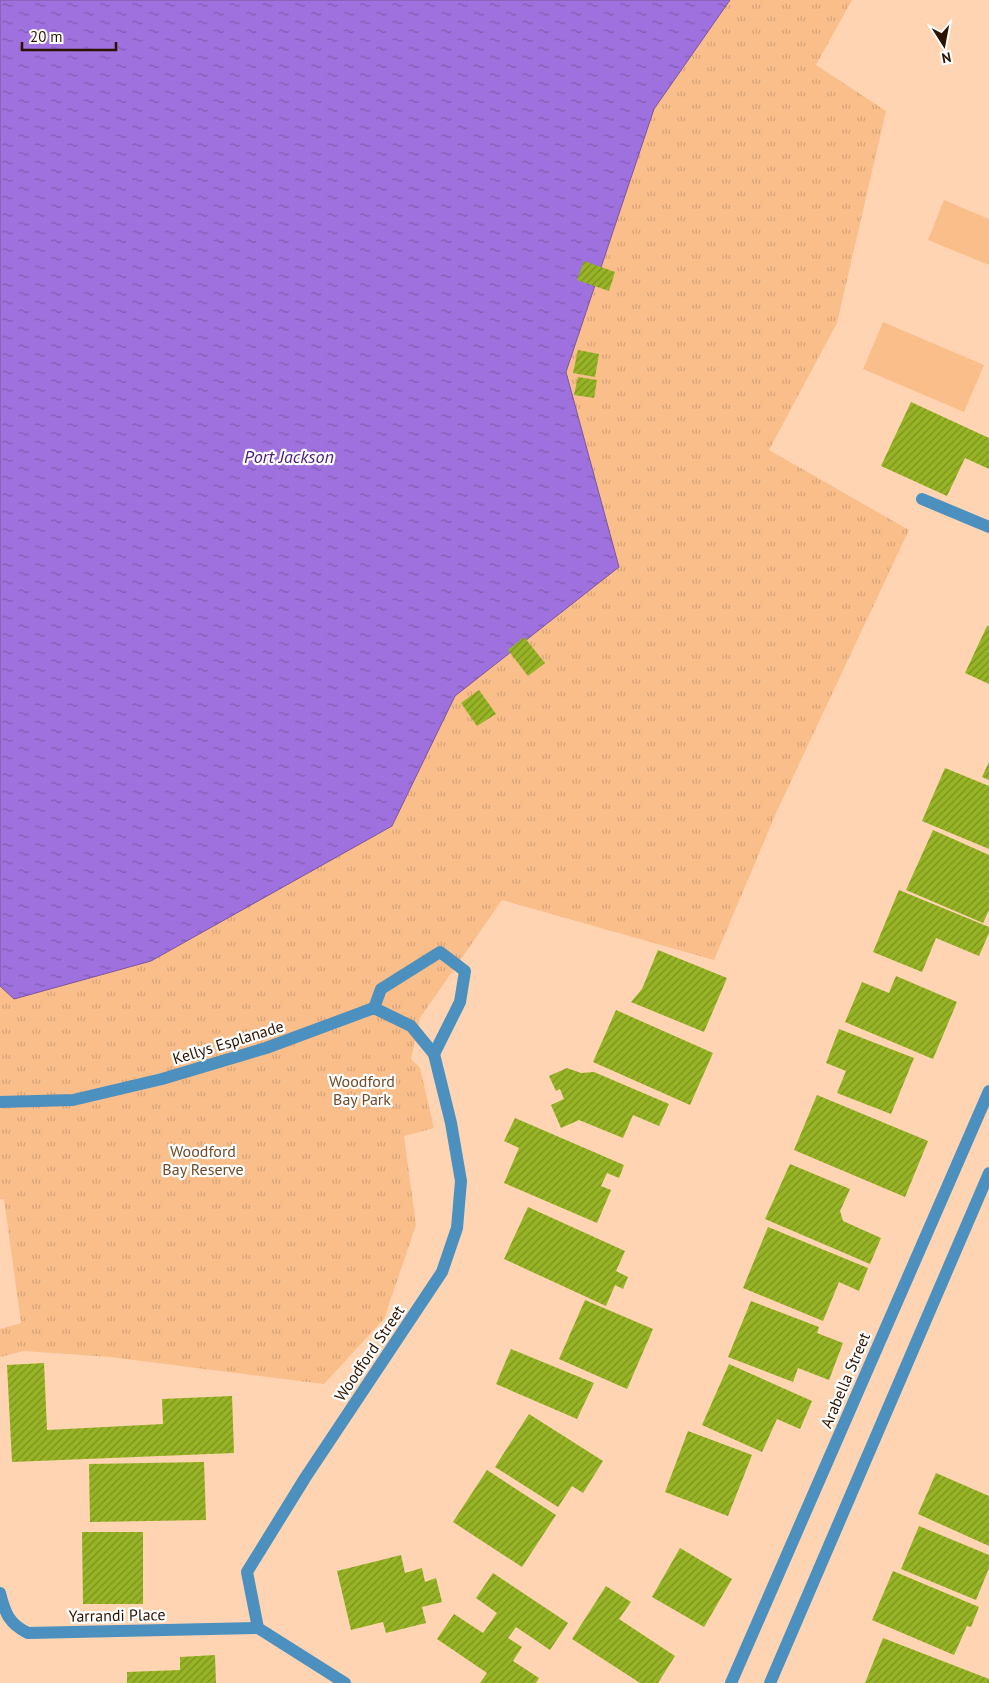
<svg xmlns="http://www.w3.org/2000/svg" width="989" height="1683" viewBox="0 0 989 1683" font-family="'PT Sans',sans-serif">
<style>
.park{fill:url(#park-tufts)}
.pitch{fill:#fabe8b}
.water{fill:url(#water-ripples);stroke:#7c559b}
.building{fill:url(#building-hatch)}
.lines{fill:none;stroke-linecap:round;stroke-linejoin:round}
.lane{stroke:#4b90bf;stroke-width:12}
.street{stroke:#4b90bf;stroke-width:12}
.labels{text-anchor:middle;stroke-width:4.5;stroke-linejoin:round;paint-order:stroke}
.street-label{font-size:16px;fill:#2c1300;stroke:#fff}
.park-label{font-size:16px;fill:#724923;stroke:#fff}
.water-label{font-size:18px;font-style:italic;fill:#4a197b;stroke:#fff}
</style>
<defs>
<pattern id="park-tufts" width="24" height="20" patternUnits="userSpaceOnUse" patternTransform="scale(1.25)"><rect width="24" height="20" fill="#fabe8b"/><path d="M3 7l-1-3M5 7V3M7 7l1-3M15 17l-1-3M17 17v-4M19 17l1-3" fill="none" stroke="#d6a276"/></pattern>
<pattern id="water-ripples" width="26" height="14" patternUnits="userSpaceOnUse" patternTransform="scale(1.25)"><rect width="26" height="14" fill="#9e71de"/><path d="M2 4q2-2 4 0t4 0M15 11q2-2 4 0t4 0" fill="none" stroke="#815cb2"/></pattern>
<pattern id="building-hatch" width="6" height="6" patternUnits="userSpaceOnUse" patternTransform="scale(1.25)"><rect width="6" height="6" fill="#96b425"/><path d="M-1 1l2-2M0 6l6-6M5 7l2-2" fill="none" stroke="#7b911e"/></pattern>
</defs>
<rect width="100%" height="100%" fill="#ffd4b2"/>
<path class="park" d="M 730,0 L 852,0 L 816,65 L 886,111 L 837,323 L 769,450 L 909,530 L 777,811 L 714,960 L 502,900 L 420,1018 L 411,1059 L 420,1068 L 434,1128 L 404,1136 L 416,1225 L 384,1319 L 324,1384 L 110,1357 L 24,1351 L 0,1357 L 0,1329 L 21,1323 L 4,1199 L 0,1199 L 0,986 L 15,999 L 392,826 L 455,696 L 618,567 L 566,372 L 654,109 Z"/>
<g class="pitch">
<path d="M 944,200 L 989,219 L 989,265 L 928,240 Z"/>
<path d="M 883,322 L 984,365 L 964,412 L 863,369 Z"/>
</g>
<path class="water" d="M 0,0 L 730,0 L 654,109 L 566,372 L 619,567 L 455,696 L 392,826 L 151,961 L 14,999 L 0,986 Z"/>
<g class="building">
<path d="M 584,261 L 615,272 L 609,291 L 577,280 Z"/>
<path d="M 578,350 L 599,354 L 595,377 L 573,373 Z"/>
<path d="M 578,377 L 597,380 L 594,398 L 574,395 Z"/>
<path d="M 911,402 L 989,438 L 989,469 L 965,458 L 947,496 L 881,466 Z"/>
<path d="M 987,626 L 989,626 L 989,684 L 965,673 Z"/>
<path d="M 524,637 L 545,663 L 528,676 L 508,650 Z"/>
<path d="M 479,690 L 496,714 L 477,726 L 461,703 Z"/>
<path d="M 989,762 L 989,780 L 982,777 Z"/>
<path d="M 945,768 L 989,786 L 989,849 L 922,821 Z"/>
<path d="M 933,830 L 989,855 L 989,910 L 983,923 L 906,890 Z"/>
<path d="M 899,890 L 989,927 L 989,933 L 979,956 L 936,938 L 922,972 L 873,952 Z"/>
<path d="M 658,950 L 727,978 L 704,1032 L 631,1002 L 642,989 Z"/>
<path d="M 896,976 L 957,1002 L 933,1059 L 845,1022 L 862,982 L 889,993 Z"/>
<path d="M 616,1010 L 713,1053 L 690,1105 L 593,1062 Z"/>
<path d="M 839,1029 L 914,1058 L 891,1114 L 837,1093 L 846,1071 L 826,1063 Z"/>
<path d="M 567,1068 L 581,1073 L 594,1072 L 669,1104 L 659,1126 L 633,1115 L 623,1138 L 579,1120 L 561,1128 L 551,1105 L 564,1099 L 560,1089 L 556,1091 L 549,1076 Z"/>
<path d="M 817,1095 L 928,1141 L 905,1197 L 794,1150 Z"/>
<path d="M 515,1118 L 624,1165 L 619,1178 L 607,1173 L 601,1186 L 611,1190 L 597,1223 L 504,1183 L 519,1148 L 504,1141 Z"/>
<path d="M 790,1164 L 850,1189 L 840,1211 L 843,1221 L 881,1238 L 870,1264 L 765,1219 Z"/>
<path d="M 528,1207 L 625,1251 L 616,1271 L 628,1277 L 623,1289 L 615,1285 L 606,1306 L 504,1259 Z"/>
<path d="M 768,1227 L 868,1268 L 859,1291 L 839,1282 L 823,1321 L 743,1288 Z"/>
<path d="M 585,1300 L 653,1329 L 627,1389 L 559,1359 Z"/>
<path d="M 751,1301 L 819,1327 L 817,1333 L 843,1343 L 829,1380 L 798,1368 L 793,1382 L 728,1357 Z"/>
<path d="M 511,1349 L 594,1383 L 577,1419 L 496,1384 Z"/>
<path d="M 44,1363 L 47,1430 L 163,1424 L 162,1399 L 232,1396 L 234,1453 L 12,1462 L 7,1365 Z"/>
<path d="M 729,1364 L 812,1401 L 800,1429 L 777,1419 L 762,1452 L 702,1425 Z"/>
<path d="M 529,1414 L 603,1461 L 583,1493 L 572,1486 L 558,1507 L 495,1467 Z"/>
<path d="M 688,1431 L 752,1455 L 728,1516 L 665,1492 Z"/>
<path d="M 204,1462 L 206,1520 L 90,1522 L 89,1464 Z"/>
<path d="M 487,1470 L 556,1515 L 522,1567 L 453,1522 Z"/>
<path d="M 936,1473 L 989,1496 L 989,1546 L 918,1514 Z"/>
<path d="M 919,1526 L 989,1555 L 989,1568 L 976,1600 L 901,1569 Z"/>
<path d="M 82,1532 L 143,1532 L 143,1604 L 83,1604 Z"/>
<path d="M 680,1548 L 732,1579 L 704,1627 L 652,1597 Z"/>
<path d="M 401,1555 L 405,1573 L 422,1568 L 425,1582 L 436,1578 L 442,1602 L 422,1607 L 426,1623 L 386,1633 L 383,1622 L 351,1630 L 337,1571 Z"/>
<path d="M 893,1571 L 979,1607 L 971,1627 L 967,1626 L 954,1655 L 872,1620 Z"/>
<path d="M 493,1573 L 568,1623 L 550,1650 L 516,1627 L 508,1638 L 522,1647 L 513,1661 L 539,1678 L 536,1683 L 480,1683 L 487,1673 L 437,1639 L 454,1614 L 483,1633 L 497,1613 L 476,1598 Z"/>
<path d="M 606,1586 L 631,1602 L 619,1619 L 675,1656 L 658,1683 L 640,1683 L 572,1639 Z"/>
<path d="M 883,1638 L 989,1679 L 989,1683 L 865,1683 Z"/>
<path d="M 215,1655 L 216,1683 L 127,1683 L 127,1672 L 180,1670 L 180,1657 Z"/>
</g>
<g class="lines">
<g class="lane">
<path d="M 922,499 L 989,527"/>
<path d="M 374,1008 L 381,989 L 440,952 L 465,971 L 460,1002 L 434,1054"/>
</g>
<g class="street">
<path d="M 0,1102 L 73,1100 L 162,1079 L 266,1048 L 374,1008 L 411,1026 L 434,1054 L 451,1123 L 461,1181 L 457,1228 L 442,1272 L 305,1478 L 247,1572 L 258,1628 L 345,1683"/>
<path d="M 0,1593 C 5,1613 9,1624 28,1633 L 258,1628"/>
<path d="M 731,1683 L 989,1091"/>
<path d="M 770,1683 L 989,1173"/>
</g>
</g>
<g class="labels">
<g class="street-label">
<text transform="translate(228 1042) rotate(-17)" y="6">Kellys Esplanade</text>
<text transform="translate(369 1353) rotate(-56)" y="6">Woodford Street</text>
<text transform="translate(845 1380) rotate(-67)" y="6">Arabella Street</text>
<text transform="translate(117 1615) rotate(-1)" y="6">Yarrandi Place</text>
</g>
<g class="park-label">
<text x="362" y="1087">Woodford<tspan x="362" dy="18">Bay Park</tspan></text>
<text x="203" y="1157">Woodford<tspan x="203" dy="18">Bay Reserve</tspan></text>
</g>
<g class="water-label">
<text x="289" y="463">Port Jackson</text>
</g>
</g>
<g transform="translate(944 45) rotate(169)" stroke="#ffffff" stroke-width="4" paint-order="stroke">
<path d="M0-4L9 19L0 12L-9 19Z" fill="#2c1300"/>
<text y="-8" font-size="14" font-weight="bold" text-anchor="middle" fill="#2c1300">N</text>
</g>
<path d="M22 42v8h94v-8" fill="none" stroke="#2c1300" stroke-width="2.5"/>
<text x="30" y="42" font-size="15" fill="#2c1300" stroke="#ffffff" stroke-width="4" paint-order="stroke">20 m</text>
</svg>
